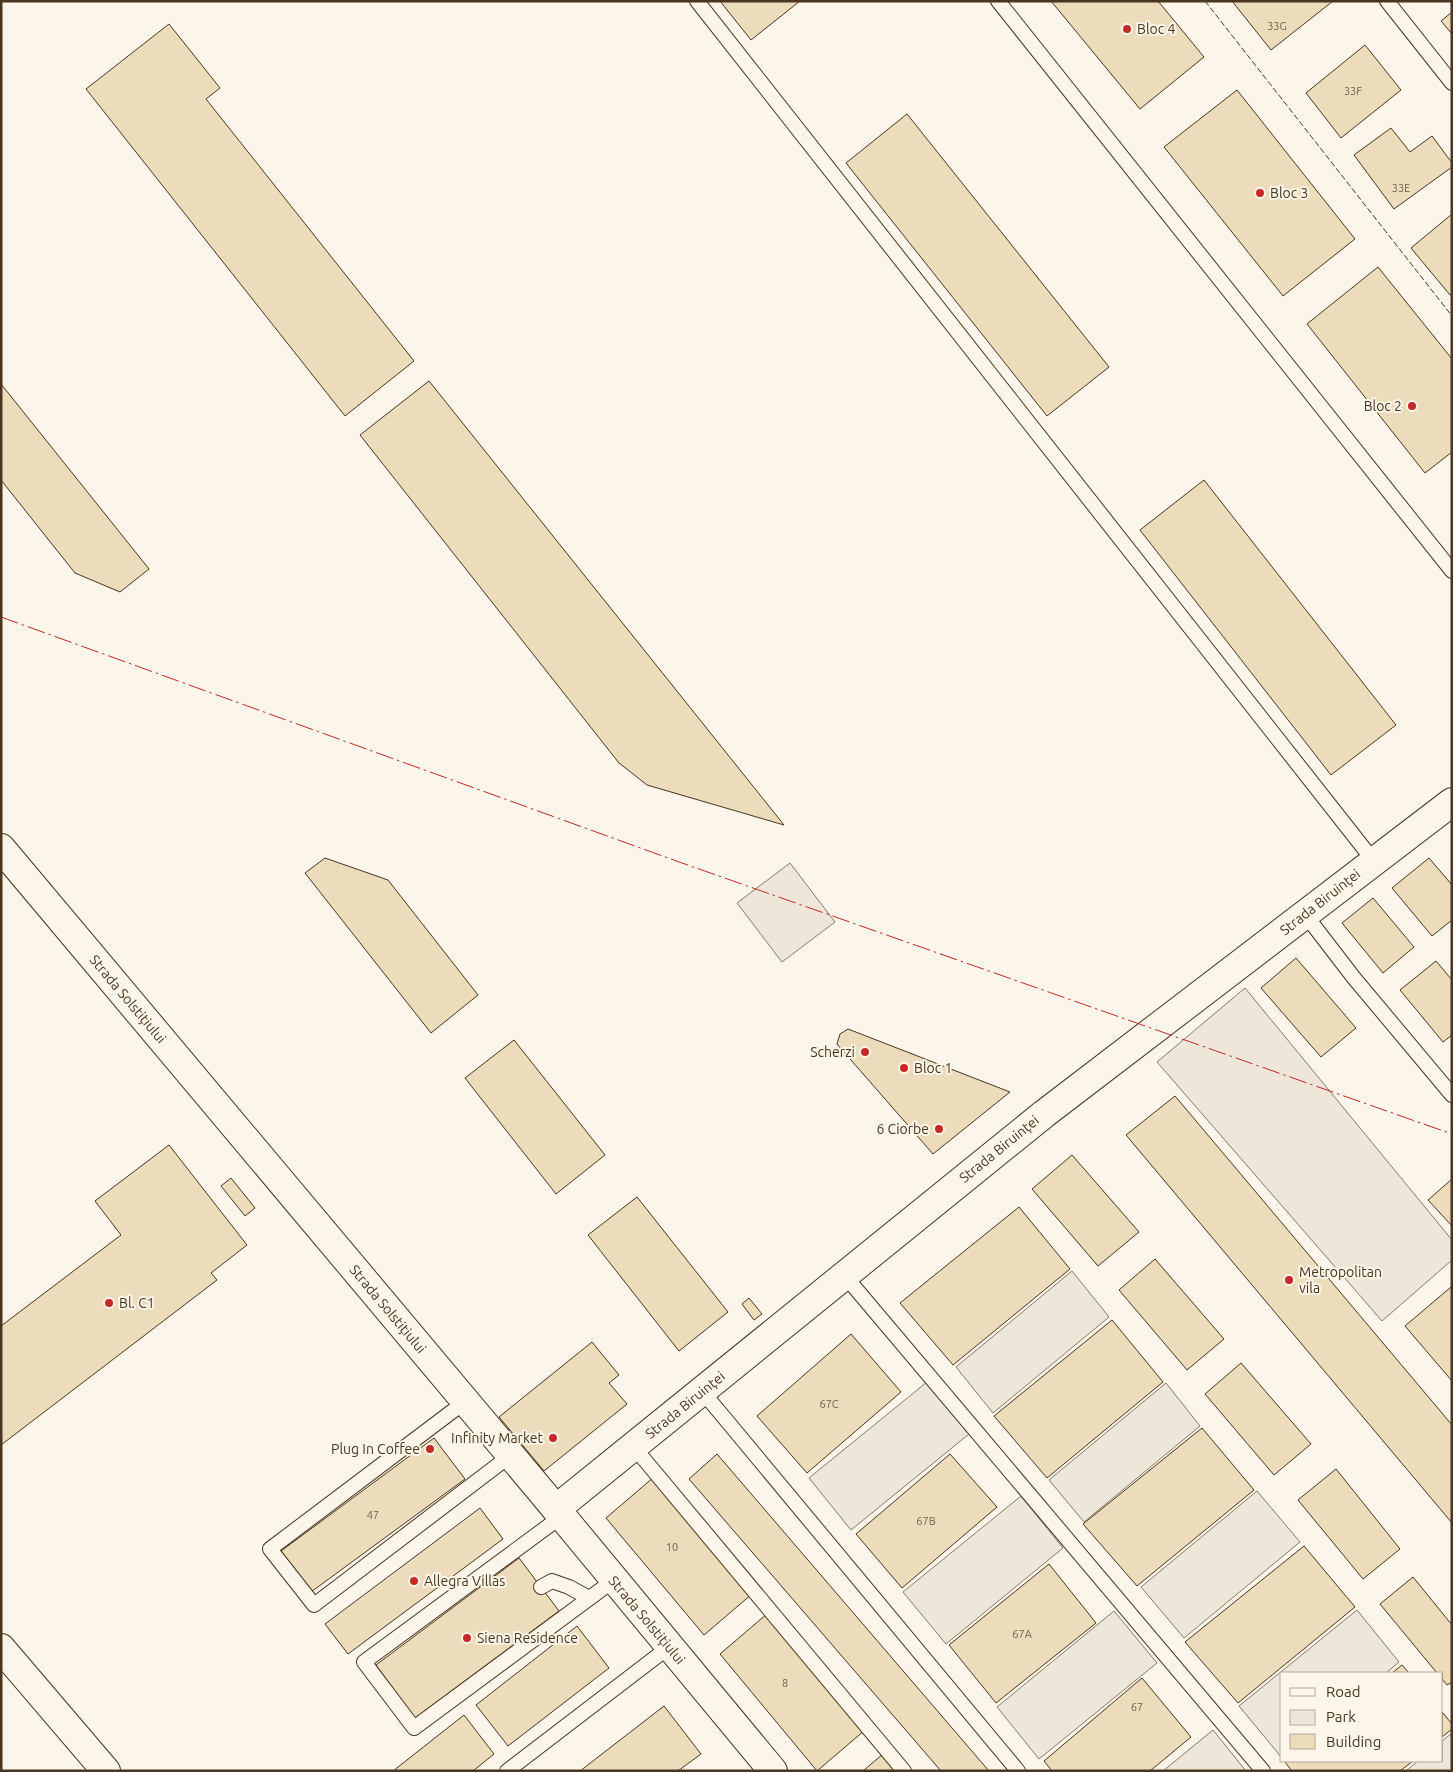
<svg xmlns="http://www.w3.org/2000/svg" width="1453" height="1772" viewBox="0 0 1453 1772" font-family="Ubuntu,sans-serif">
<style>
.green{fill:#ede6d9;stroke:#887966}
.parking{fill:#ede7d9;stroke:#887966}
.building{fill:#ecdcbc;stroke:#4a3520}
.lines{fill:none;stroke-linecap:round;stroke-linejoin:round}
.lane-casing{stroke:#4a3520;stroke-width:16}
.street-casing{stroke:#4a3520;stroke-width:30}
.secondary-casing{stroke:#4a3520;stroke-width:30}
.lane{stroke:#fbf6e9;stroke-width:14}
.street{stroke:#fbf6e9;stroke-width:28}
.secondary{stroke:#fbf6e9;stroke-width:28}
.fence{stroke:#4a3520;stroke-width:1;stroke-dasharray:6 2.5;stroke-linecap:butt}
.power{stroke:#c62828;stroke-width:1;stroke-dasharray:18 4 2.5 4;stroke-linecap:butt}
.poi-dot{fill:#c62828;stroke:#fbf6e9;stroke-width:2}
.labels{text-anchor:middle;stroke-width:4;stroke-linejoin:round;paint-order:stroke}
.number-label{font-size:11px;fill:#725f47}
.poi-label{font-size:14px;fill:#4a3520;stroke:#fbf6e9;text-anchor:start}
.street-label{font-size:14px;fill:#4a3520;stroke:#fbf6e9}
</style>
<rect width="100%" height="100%" fill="#fbf6e9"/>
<g class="green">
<path d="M 790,863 L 835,922 L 782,962 L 737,903 Z"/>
<path d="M 1245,988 L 1452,1240 L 1452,1260 L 1382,1321 L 1157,1062 Z"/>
</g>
<g class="parking">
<path d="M 1072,1271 L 1109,1317 L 993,1413 L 956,1367 Z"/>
<path d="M 927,1382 L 969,1434 L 851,1530 L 809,1478 Z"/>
<path d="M 1166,1383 L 1200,1426 L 1084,1522 L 1049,1480 Z"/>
<path d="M 1257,1491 L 1300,1542 L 1184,1638 L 1141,1587 Z"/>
<path d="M 1021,1496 L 1063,1548 L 946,1644 L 903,1592 Z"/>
<path d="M 1357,1610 L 1399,1662 L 1386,1673 L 1282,1673 L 1282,1758 L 1239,1706 Z"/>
<path d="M 1114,1611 L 1157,1663 L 1039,1759 L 997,1707 Z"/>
<path d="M 1213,1730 L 1246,1771 L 1163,1771 Z"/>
<path d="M 1452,1733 L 1452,1771 L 1406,1771 L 1418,1761 L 1442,1761 L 1442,1741 Z"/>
</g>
<g class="building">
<path d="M 720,1 L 800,1 L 751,40 Z"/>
<path d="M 1051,1 L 1158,1 L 1204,57 L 1140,109 Z"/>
<path d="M 1232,1 L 1333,1 L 1271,50 Z"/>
<path d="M 1452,12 L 1452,34 L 1441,21 Z"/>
<path d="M 169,24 L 220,88 L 206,99 L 414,361 L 345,416 L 86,89 Z"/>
<path d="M 1365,45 L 1401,90 L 1341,138 L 1306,93 Z"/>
<path d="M 1237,90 L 1355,239 L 1283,296 L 1164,147 Z"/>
<path d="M 907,114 L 1109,367 L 1047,416 L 846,163 Z"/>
<path d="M 1391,128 L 1410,152 L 1432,136 L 1452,163 L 1452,167 L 1394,209 L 1354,155 Z"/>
<path d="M 1452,214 L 1452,294 L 1450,295 L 1411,248 Z"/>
<path d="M 1378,267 L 1452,359 L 1452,452 L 1425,473 L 1307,324 Z"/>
<path d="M 429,381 L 784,825 L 647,785 L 619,763 L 360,435 Z"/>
<path d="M 1,384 L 149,569 L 120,592 L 75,573 L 1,480 Z"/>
<path d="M 1204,480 L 1396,725 L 1331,775 L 1140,530 Z"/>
<path d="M 325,858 L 388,880 L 478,995 L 431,1033 L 305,873 Z"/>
<path d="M 1429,858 L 1452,885 L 1452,920 L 1432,936 L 1392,888 Z"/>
<path d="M 1373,898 L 1414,947 L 1383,973 L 1342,923 Z"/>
<path d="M 1296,958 L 1356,1028 L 1321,1057 L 1261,988 Z"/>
<path d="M 1436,961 L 1452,980 L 1452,1035 L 1443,1042 L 1400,990 Z"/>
<path d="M 848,1029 L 1010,1092 L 933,1154 L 837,1044 L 840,1034 Z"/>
<path d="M 514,1040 L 605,1155 L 556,1194 L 465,1078 Z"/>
<path d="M 1175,1096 L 1452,1425 L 1452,1523 L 1126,1135 Z"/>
<path d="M 169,1145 L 247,1245 L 211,1273 L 217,1280 L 1,1445 L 1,1326 L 121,1235 L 95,1201 Z"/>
<path d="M 1072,1155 L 1139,1232 L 1098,1266 L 1032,1189 Z"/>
<path d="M 231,1178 L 255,1208 L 245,1216 L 221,1186 Z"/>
<path d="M 1452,1179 L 1452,1226 L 1428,1200 Z"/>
<path d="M 637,1197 L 728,1312 L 679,1351 L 588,1235 Z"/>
<path d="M 1019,1207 L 1070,1269 L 953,1365 L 900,1303 Z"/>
<path d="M 1155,1259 L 1224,1339 L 1187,1370 L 1119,1290 Z"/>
<path d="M 1451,1287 L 1452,1289 L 1452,1381 L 1405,1326 Z"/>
<path d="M 749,1298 L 762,1314 L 754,1320 L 742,1304 Z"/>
<path d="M 1112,1320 L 1163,1382 L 1047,1478 L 994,1416 Z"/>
<path d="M 851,1334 L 901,1392 L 807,1473 L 757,1416 Z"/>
<path d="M 592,1342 L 619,1375 L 609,1383 L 627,1404 L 544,1471 L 499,1417 Z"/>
<path d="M 1241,1363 L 1311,1444 L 1274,1475 L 1205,1394 Z"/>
<path d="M 1202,1428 L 1254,1490 L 1137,1586 L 1083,1524 Z"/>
<path d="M 434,1438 L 465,1479 L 311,1592 L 281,1551 Z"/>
<path d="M 717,1454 L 989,1771 L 941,1771 L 689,1479 Z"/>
<path d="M 950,1454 L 997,1507 L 902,1588 L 856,1534 Z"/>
<path d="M 1336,1469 L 1400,1549 L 1363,1579 L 1298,1500 Z"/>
<path d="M 654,1477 L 752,1594 L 704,1635 L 606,1518 Z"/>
<path d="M 480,1508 L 503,1539 L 348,1654 L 325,1624 Z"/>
<path d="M 1304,1546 L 1355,1607 L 1238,1703 L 1185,1642 Z"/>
<path d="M 519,1558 L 559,1611 L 415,1718 L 376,1665 Z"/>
<path d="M 1049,1564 L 1096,1623 L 996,1703 L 949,1645 Z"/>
<path d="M 1413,1577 L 1452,1625 L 1452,1682 L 1447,1685 L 1442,1679 L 1442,1673 L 1437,1673 L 1380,1604 Z"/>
<path d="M 768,1613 L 865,1730 L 817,1771 L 720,1654 Z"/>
<path d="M 577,1626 L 609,1668 L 508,1746 L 476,1705 Z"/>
<path d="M 1402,1665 L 1409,1673 L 1392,1673 Z"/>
<path d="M 1142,1678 L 1191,1737 L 1150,1771 L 1052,1771 L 1044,1761 Z"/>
<path d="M 664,1706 L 701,1754 L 678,1771 L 580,1771 Z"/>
<path d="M 1442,1712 L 1452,1724 L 1452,1729 L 1442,1737 Z"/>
<path d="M 464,1715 L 494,1754 L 473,1771 L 393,1771 Z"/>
<path d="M 884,1753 L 899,1771 L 863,1771 Z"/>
<path d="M 1284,1761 L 1413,1761 L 1400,1771 L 1292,1771 Z"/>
</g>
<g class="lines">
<defs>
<g id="lane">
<path d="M 697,1 L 1373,860"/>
<path d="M 998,1 L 1452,571"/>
<path d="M 1387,1 L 1452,83"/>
<path d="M 1304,913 L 1354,978 L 1452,1095"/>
<path d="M 845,1276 L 1263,1771"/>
<path d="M 702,1391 L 1018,1771"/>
<path d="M 466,1401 L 270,1549 L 314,1605 L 511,1455"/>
<path d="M 633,1446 L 904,1771"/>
<path d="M 562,1516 L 364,1662 L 414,1728 L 614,1580"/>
<path d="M 541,1587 L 552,1581 L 569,1587 L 589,1598"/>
<path d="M 507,1771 L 669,1647"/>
</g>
<g id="street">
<path d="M 1,848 L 556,1509"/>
<path d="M 1,1648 L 106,1771"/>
</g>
<path id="secondary" d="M 773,1771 L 556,1509 L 1044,1114 L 1452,802"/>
</defs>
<use href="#lane" class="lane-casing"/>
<use href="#street" class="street-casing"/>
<use href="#secondary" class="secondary-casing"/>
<use href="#lane" class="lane"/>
<use href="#street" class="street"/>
<use href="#secondary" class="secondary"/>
<path class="fence" d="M 1205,1 L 1452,316"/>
<path class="power" d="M 1,617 L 682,863 L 1452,1134"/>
</g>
<g class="poi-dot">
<circle cx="1127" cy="29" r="5"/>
<circle cx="1260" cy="193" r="5"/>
<circle cx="1412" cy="406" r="5"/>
<circle cx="865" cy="1052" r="5"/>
<circle cx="904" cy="1068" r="5"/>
<circle cx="939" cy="1129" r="5"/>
<circle cx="1289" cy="1280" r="5"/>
<circle cx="109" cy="1303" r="5"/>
<circle cx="553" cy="1438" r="5"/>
<circle cx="430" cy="1449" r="5"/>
<circle cx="414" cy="1581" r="5"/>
<circle cx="467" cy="1638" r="5"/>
</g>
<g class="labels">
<g class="number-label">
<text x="1277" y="30">33G</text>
<text x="1353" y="95">33F</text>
<text x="1401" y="192">33E</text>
<text x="829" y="1408">67C</text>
<text x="373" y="1519">47</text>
<text x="926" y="1525">67B</text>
<text x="672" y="1551">10</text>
<text x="1022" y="1638">67A</text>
<text x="785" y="1687">8</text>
<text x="1137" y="1711">67</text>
</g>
<g class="poi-label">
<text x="1137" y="34">Bloc 4</text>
<text x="1270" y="198">Bloc 3</text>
<text x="1402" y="411" text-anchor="end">Bloc 2</text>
<text x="855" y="1057" text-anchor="end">Scherzi</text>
<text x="914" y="1073">Bloc 1</text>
<text x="929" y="1134" text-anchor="end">6 Ciorbe</text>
<text x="1299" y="1277">Metropolitan<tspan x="1299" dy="16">vila</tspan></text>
<text x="119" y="1308">Bl. C1</text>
<text x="543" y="1443" text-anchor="end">Infinity Market</text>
<text x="420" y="1454" text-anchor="end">Plug In Coffee</text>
<text x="424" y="1586">Allegra Villas</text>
<text x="477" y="1643">Siena Residence</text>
</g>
<g class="street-label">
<text transform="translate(1320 902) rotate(-38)" y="5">Strada Biruinței</text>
<text transform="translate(128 999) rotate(50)" y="5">Strada Solstițiului</text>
<text transform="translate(999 1149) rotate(-39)" y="5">Strada Biruinței</text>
<text transform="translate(388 1309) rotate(50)" y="5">Strada Solstițiului</text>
<text transform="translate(685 1405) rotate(-39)" y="5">Strada Biruinței</text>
<text transform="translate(647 1620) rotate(50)" y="5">Strada Solstițiului</text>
</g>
</g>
<rect width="1453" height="1772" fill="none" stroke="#4a3520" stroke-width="5"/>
<rect x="1280" y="1672" width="162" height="90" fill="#fbf6e9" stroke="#b4a999"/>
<rect x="1290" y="1688" width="25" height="8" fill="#fbf6e9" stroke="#b4a999"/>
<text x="1326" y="1697" font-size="15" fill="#4a3520">Road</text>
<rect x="1290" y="1710" width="25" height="15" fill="#ede6d9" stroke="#b4a999"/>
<text x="1326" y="1722" font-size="15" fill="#4a3520">Park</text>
<rect x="1290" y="1734" width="25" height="15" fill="#ecdcbc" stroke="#b4a999"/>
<text x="1326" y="1747" font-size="15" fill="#4a3520">Building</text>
</svg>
